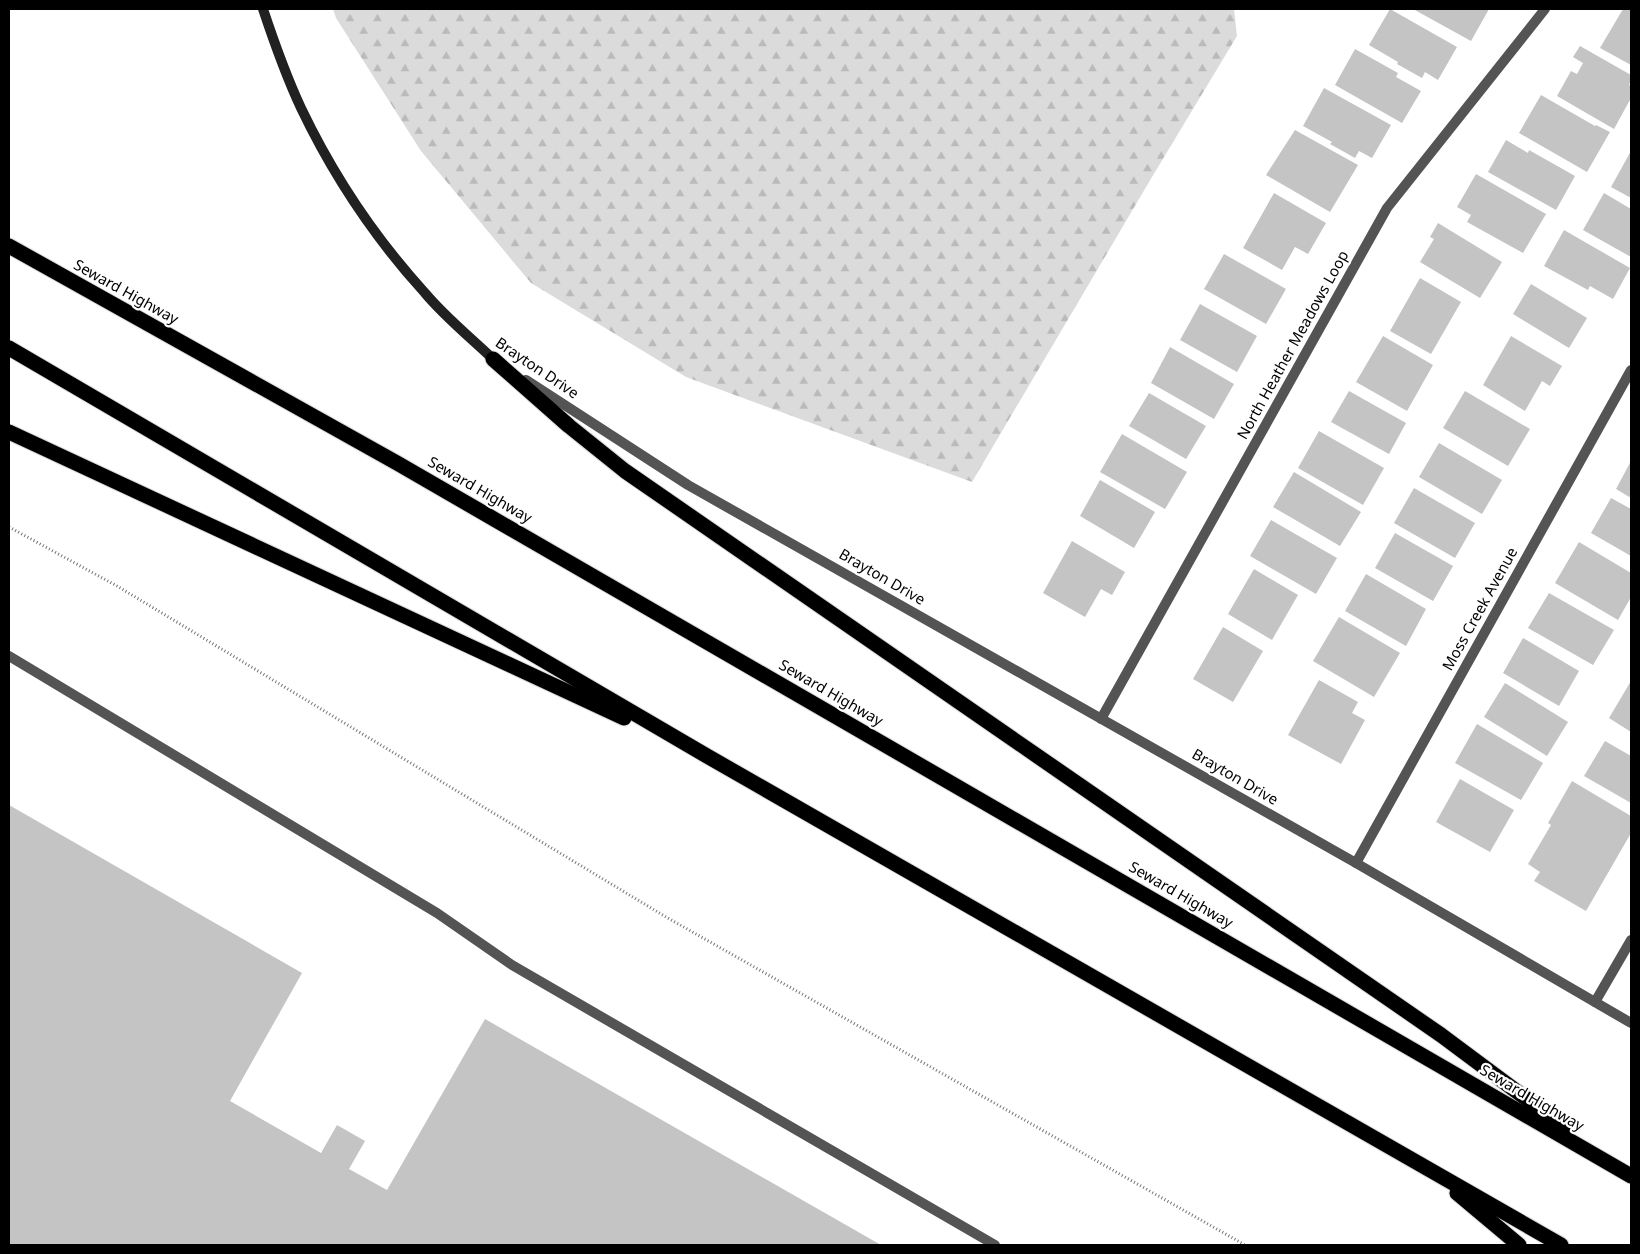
<svg xmlns="http://www.w3.org/2000/svg" width="1640" height="1254" viewBox="0 0 1640 1254" font-family="'Noto Sans',sans-serif">
<style>
.forest{fill:url(#forest-firs)}
.building{fill:#c4c4c4}
.lines{fill:none;stroke-linecap:round;stroke-linejoin:round}
.motorway-casing{stroke:#dbdbdb;stroke-width:17}
.path{stroke:#767676;stroke-width:3;stroke-dasharray:1 2.5;stroke-linecap:butt}
.service{stroke:#545454;stroke-width:10}
.minor{stroke:#545454;stroke-width:10}
.tertiary{stroke:#545454;stroke-width:10}
.secondary{stroke:#212121;stroke-width:10}
.motorway{stroke:#000;stroke-width:15}
.labels{text-anchor:middle;stroke-width:4.5;stroke-linejoin:round;paint-order:stroke}
.street-label{font-size:15px;fill:#000;stroke:#fff}
</style>
<defs>
<pattern id="forest-firs" width="22" height="20" patternUnits="userSpaceOnUse" patternTransform="scale(1.25)"><rect width="22" height="20" fill="#dbdbdb"/><path d="M5 1l3.5 6h-7zM16 11l3.5 6h-7z" fill="#bababa"/></pattern>
</defs>
<rect width="100%" height="100%" fill="#fff"/>
<path class="forest" d="M 333,9 L 1234,9 L 1237,36 L 1152,177 L 972,482 L 686,377 L 531,283 L 421,151 L 336,18 Z"/>
<g class="building">
<path d="M 1390,9 L 1457,47 L 1438,80 L 1425,72 L 1422,78 L 1397,64 L 1398,62 L 1369,45 Z"/>
<path d="M 1413,9 L 1489,9 L 1471,41 Z"/>
<path d="M 1623,9 L 1631,9 L 1631,65 L 1600,48 Z"/>
<path d="M 1580,46 L 1631,75 L 1631,80 L 1629,85 L 1631,86 L 1631,98 L 1614,129 L 1557,96 L 1571,71 L 1577,74 L 1583,63 L 1573,57 Z"/>
<path d="M 1355,49 L 1398,73 L 1396,77 L 1421,91 L 1402,123 L 1335,85 Z"/>
<path d="M 1324,88 L 1391,125 L 1372,158 L 1359,151 L 1355,158 L 1330,144 L 1332,142 L 1303,126 Z"/>
<path d="M 1541,95 L 1595,126 L 1596,125 L 1610,132 L 1587,172 L 1519,133 Z"/>
<path d="M 1295,130 L 1358,165 L 1330,212 L 1266,175 Z"/>
<path d="M 1506,140 L 1528,153 L 1529,150 L 1575,176 L 1556,210 L 1488,172 Z"/>
<path d="M 1631,151 L 1631,198 L 1611,187 Z"/>
<path d="M 1476,174 L 1546,214 L 1523,253 L 1467,222 L 1471,215 L 1457,207 Z"/>
<path d="M 1274,193 L 1326,223 L 1308,254 L 1295,247 L 1282,270 L 1243,248 Z"/>
<path d="M 1604,193 L 1631,209 L 1631,257 L 1583,230 Z"/>
<path d="M 1438,223 L 1502,262 L 1480,298 L 1420,262 L 1434,239 L 1430,237 Z"/>
<path d="M 1564,230 L 1630,268 L 1613,299 L 1590,286 L 1588,290 L 1544,266 Z"/>
<path d="M 1224,254 L 1286,289 L 1266,324 L 1204,289 Z"/>
<path d="M 1420,278 L 1461,302 L 1431,354 L 1390,331 Z"/>
<path d="M 1531,284 L 1587,318 L 1569,348 L 1513,314 Z"/>
<path d="M 1200,304 L 1257,336 L 1237,372 L 1180,340 Z"/>
<path d="M 1383,336 L 1433,365 L 1407,411 L 1356,382 Z"/>
<path d="M 1511,336 L 1562,366 L 1550,386 L 1542,381 L 1525,411 L 1483,385 Z"/>
<path d="M 1170,347 L 1234,384 L 1214,419 L 1151,383 Z"/>
<path d="M 1349,391 L 1406,423 L 1389,454 L 1331,422 Z"/>
<path d="M 1465,391 L 1530,429 L 1508,466 L 1443,428 Z"/>
<path d="M 1149,393 L 1206,426 L 1186,459 L 1129,426 Z"/>
<path d="M 1319,431 L 1384,468 L 1363,505 L 1298,468 Z"/>
<path d="M 1122,434 L 1187,472 L 1165,509 L 1100,472 Z"/>
<path d="M 1439,443 L 1502,480 L 1482,514 L 1419,477 Z"/>
<path d="M 1631,461 L 1631,498 L 1616,489 Z"/>
<path d="M 1294,472 L 1361,512 L 1340,546 L 1273,507 Z"/>
<path d="M 1100,480 L 1155,512 L 1134,548 L 1080,516 Z"/>
<path d="M 1414,488 L 1475,523 L 1455,558 L 1394,523 Z"/>
<path d="M 1611,498 L 1631,509 L 1631,556 L 1591,533 Z"/>
<path d="M 1271,520 L 1337,558 L 1316,594 L 1250,556 Z"/>
<path d="M 1395,533 L 1453,566 L 1433,601 L 1375,568 Z"/>
<path d="M 1072,541 L 1125,572 L 1112,595 L 1101,589 L 1085,617 L 1043,593 Z"/>
<path d="M 1579,542 L 1631,573 L 1631,597 L 1618,620 L 1555,583 Z"/>
<path d="M 1254,569 L 1298,595 L 1272,640 L 1228,614 Z"/>
<path d="M 1366,574 L 1426,609 L 1406,646 L 1345,611 Z"/>
<path d="M 1549,593 L 1614,630 L 1593,665 L 1528,628 Z"/>
<path d="M 1339,617 L 1400,653 L 1374,697 L 1313,661 Z"/>
<path d="M 1223,627 L 1263,651 L 1233,702 L 1193,679 Z"/>
<path d="M 1523,638 L 1579,671 L 1559,706 L 1503,673 Z"/>
<path d="M 1319,680 L 1358,702 L 1352,713 L 1365,720 L 1341,764 L 1288,735 Z"/>
<path d="M 1631,681 L 1631,732 L 1609,718 Z"/>
<path d="M 1505,683 L 1568,722 L 1547,756 L 1484,717 Z"/>
<path d="M 1477,724 L 1543,763 L 1521,800 L 1455,763 Z"/>
<path d="M 1605,741 L 1631,756 L 1631,803 L 1584,776 Z"/>
<path d="M 1460,779 L 1514,810 L 1490,852 L 1436,822 Z"/>
<path d="M 1572,781 L 1631,816 L 1631,833 L 1586,911 L 1534,881 L 1540,872 L 1528,864 L 1551,825 L 1548,823 Z"/>
<path d="M 9,805 L 302,973 L 230,1101 L 321,1153 L 337,1125 L 365,1141 L 349,1169 L 387,1190 L 485,1019 L 881,1245 L 9,1245 Z"/>
</g>
<g class="lines">
<defs>
<g id="motorway">
<path d="M 9,246 L 397,463 L 1631,1176"/>
<path d="M 9,348 L 707,756 L 1561,1245"/>
<path d="M 493,359 L 569,426 L 625,471 L 1441,1035 L 1567,1129"/>
<path d="M 9,432 L 624,718"/>
<path d="M 1457,1193 L 1519,1245"/>
</g>
</defs>
<use href="#motorway" class="motorway-casing"/>
<path class="path" d="M 9,527 L 117,586 L 666,917 L 1245,1245"/>
<path class="service" d="M 9,656 L 437,913 L 512,965 L 995,1245"/>
<g class="minor">
<path d="M 1101,719 L 1387,208 L 1545,9"/>
<path d="M 1356,863 L 1631,370"/>
<path d="M 1595,1002 L 1631,940"/>
</g>
<path class="tertiary" d="M 526,380 L 688,485 L 1356,863 L 1631,1023"/>
<path class="secondary" d="M 263,9 C 274,42 286,76 301,108 C 333,175 375,238 425,293 C 445,317 470,337 493,359"/>
<use href="#motorway" class="motorway"/>
</g>
<g class="labels">
<g class="street-label">
<text transform="translate(126 292) rotate(29)" y="5">Seward Highway</text>
<text transform="translate(1293 345) rotate(-61)" y="5">North Heather Meadows Loop</text>
<text transform="translate(537 368) rotate(34)" y="5">Brayton Drive</text>
<text transform="translate(480 490) rotate(30)" y="5">Seward Highway</text>
<text transform="translate(882 577) rotate(30)" y="5">Brayton Drive</text>
<text transform="translate(1480 609) rotate(-61)" y="5">Moss Creek Avenue</text>
<text transform="translate(831 693) rotate(30)" y="5">Seward Highway</text>
<text transform="translate(1235 777) rotate(30)" y="5">Brayton Drive</text>
<text transform="translate(1181 895) rotate(30)" y="5">Seward Highway</text>
<text transform="translate(1532 1098) rotate(30)" y="5">Seward Highway</text>
</g>
</g>
<rect width="1640" height="1254" fill="none" stroke="#000000" stroke-width="20"/>
</svg>
